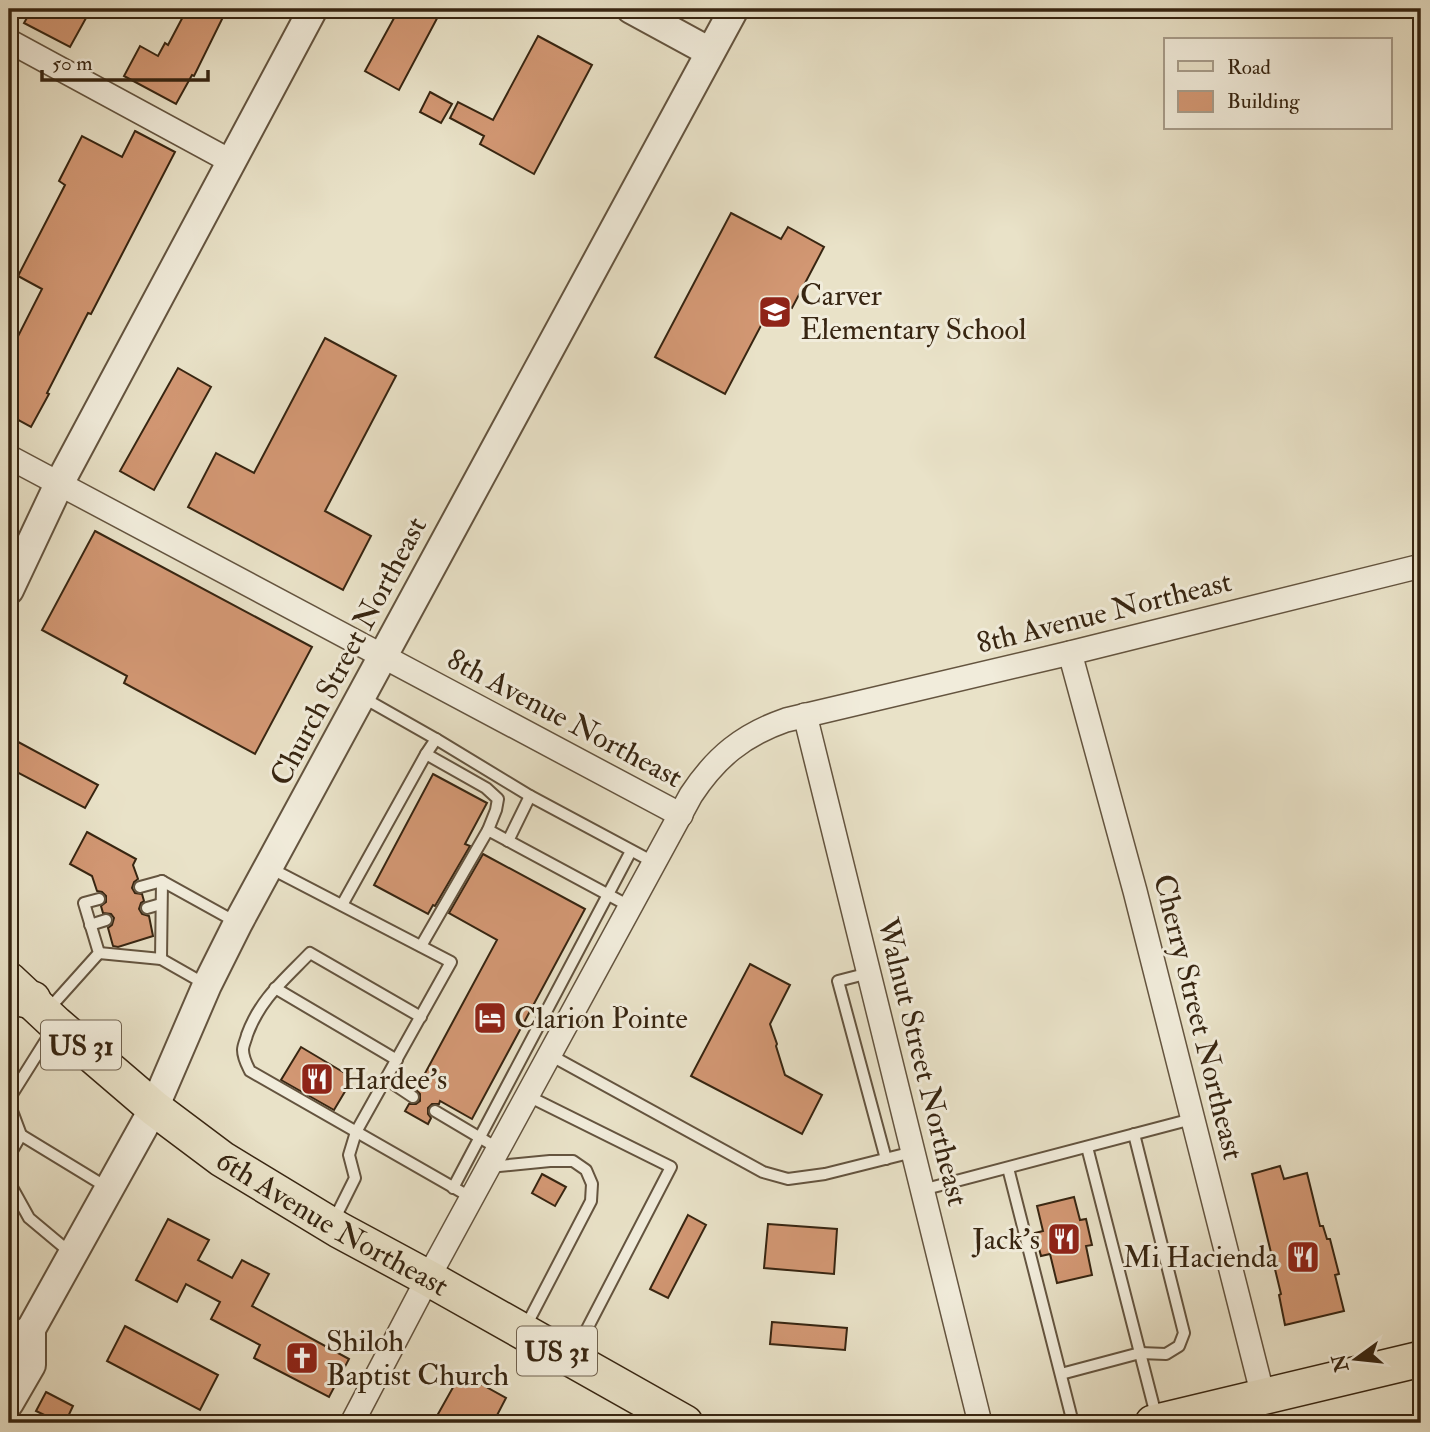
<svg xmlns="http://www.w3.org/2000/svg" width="1430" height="1432" viewBox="0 0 1430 1432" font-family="'IM FELL Double Pica',serif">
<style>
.building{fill:#d29773;stroke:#372511;stroke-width:2}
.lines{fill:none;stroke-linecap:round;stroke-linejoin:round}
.service-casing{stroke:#64543f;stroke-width:14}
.minor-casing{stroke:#64543f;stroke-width:26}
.tertiary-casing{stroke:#64543f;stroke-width:32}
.primary-casing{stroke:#372511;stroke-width:38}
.trunk-casing{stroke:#372511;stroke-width:40}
.service{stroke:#f1ecdb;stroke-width:10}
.minor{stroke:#f1ecdb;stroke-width:23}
.tertiary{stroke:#f1ecdb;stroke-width:28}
.primary{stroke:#e9e2c8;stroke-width:35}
.trunk{stroke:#e9e2c8;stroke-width:37}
.labels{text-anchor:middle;stroke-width:6;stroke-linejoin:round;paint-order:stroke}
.shield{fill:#f1ecdb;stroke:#6f614e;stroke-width:2}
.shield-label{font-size:28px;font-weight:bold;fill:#372511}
.poi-label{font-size:30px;fill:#372511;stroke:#f1ecdb;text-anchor:start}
.street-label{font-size:30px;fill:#372511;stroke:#f1ecdb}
</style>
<rect width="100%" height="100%" fill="#e9e2c8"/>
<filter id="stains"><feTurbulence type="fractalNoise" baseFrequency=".00286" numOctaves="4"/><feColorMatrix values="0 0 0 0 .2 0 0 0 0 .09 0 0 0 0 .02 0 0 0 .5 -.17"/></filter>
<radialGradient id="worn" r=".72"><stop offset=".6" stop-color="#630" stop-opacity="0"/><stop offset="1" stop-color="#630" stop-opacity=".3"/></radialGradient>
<g class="building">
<path d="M 32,9 L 91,9 L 70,47 L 24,23 Z"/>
<path d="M 187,9 L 227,9 L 194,76 L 192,75 L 176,104 L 124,76 L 140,46 L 158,56 L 165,43 L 168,45 Z"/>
<path d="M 399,9 L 442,9 L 399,90 L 365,71 Z"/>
<path d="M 538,36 L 592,65 L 534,174 L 480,144 L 484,136 L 450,118 L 458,102 L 493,120 Z"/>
<path d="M 430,92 L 452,104 L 441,123 L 420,112 Z"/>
<path d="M 135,131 L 175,152 L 91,314 L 88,313 L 47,393 L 49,394 L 31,427 L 9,415 L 9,354 L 42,289 L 18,276 L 65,185 L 59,181 L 82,136 L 122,157 Z"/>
<path d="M 731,213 L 781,239 L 788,227 L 824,247 L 792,308 L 775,299 L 725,394 L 655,357 Z"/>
<path d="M 325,338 L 396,376 L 325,511 L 371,536 L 343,590 L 188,507 L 216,453 L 254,473 Z"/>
<path d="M 178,368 L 211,387 L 154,490 L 120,471 Z"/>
<path d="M 95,531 L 312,647 L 255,754 L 124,683 L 127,676 L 42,630 Z"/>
<path d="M 9,737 L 98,785 L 85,808 L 9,768 Z"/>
<path d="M 433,774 L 487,803 L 465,844 L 470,846 L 435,906 L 433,905 L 428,914 L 374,885 Z"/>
<path d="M 87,832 L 136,859 L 133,865 L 138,879 L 134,882 L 132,888 L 135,893 L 142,894 L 144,901 L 141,903 L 139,909 L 142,914 L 149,916 L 153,936 L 118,947 L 113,946 L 108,928 L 112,925 L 114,918 L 111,914 L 103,913 L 101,906 L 106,902 L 106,896 L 102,892 L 97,891 L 92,876 L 70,864 Z"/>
<path d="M 483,854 L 585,909 L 472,1119 L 440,1101 L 439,1104 L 432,1104 L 428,1108 L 428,1114 L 431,1118 L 428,1124 L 405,1111 L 409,1104 L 416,1104 L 420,1101 L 420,1094 L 416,1090 L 497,940 L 449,913 Z"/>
<path d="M 750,964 L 790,985 L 770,1024 L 777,1044 L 776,1046 L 785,1075 L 822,1095 L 802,1134 L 691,1076 Z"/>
<path d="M 301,1047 L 353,1078 L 334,1110 L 281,1080 Z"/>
<path d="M 1280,1166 L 1284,1179 L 1307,1173 L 1320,1226 L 1323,1226 L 1327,1239 L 1330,1239 L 1339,1274 L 1335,1275 L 1344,1311 L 1285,1325 L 1279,1295 L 1281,1294 L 1252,1174 Z"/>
<path d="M 542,1174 L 566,1187 L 555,1206 L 532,1193 Z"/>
<path d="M 1074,1197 L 1080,1220 L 1086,1219 L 1092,1245 L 1086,1246 L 1092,1275 L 1057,1283 L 1050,1254 L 1041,1256 L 1035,1233 L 1043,1231 L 1037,1206 Z"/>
<path d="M 688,1215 L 706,1225 L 668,1298 L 650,1289 Z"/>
<path d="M 168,1219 L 209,1240 L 198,1260 L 232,1278 L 242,1260 L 269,1274 L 252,1306 L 349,1359 L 329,1397 L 254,1358 L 260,1345 L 211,1319 L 220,1302 L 186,1284 L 177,1302 L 136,1280 Z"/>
<path d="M 768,1224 L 837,1229 L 834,1274 L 764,1268 Z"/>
<path d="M 772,1322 L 847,1328 L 845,1350 L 770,1344 Z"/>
<path d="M 125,1326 L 218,1375 L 200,1410 L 107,1361 Z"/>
<path d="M 461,1373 L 506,1398 L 493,1423 L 433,1423 Z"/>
<path d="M 46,1392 L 73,1406 L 65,1423 L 61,1423 L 36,1411 Z"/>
</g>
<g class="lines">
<defs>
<g id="service">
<path d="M 362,697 L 436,739 L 530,796 L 655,863"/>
<path d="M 488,830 L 631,907"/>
<path d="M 508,841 L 530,796"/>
<path d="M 270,868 L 451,962 L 356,1132 L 349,1155 L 355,1178 L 334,1220"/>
<path d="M 140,887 L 162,881 L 236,922"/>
<path d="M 342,905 L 426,754 L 436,739"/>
<path d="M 147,908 L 161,904"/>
<path d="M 90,925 L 106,920"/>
<path d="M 421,946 L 488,830 L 496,810 L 498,799 L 486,788 L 426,754"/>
<path d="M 99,953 L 161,959 L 205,984"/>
<path d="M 161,959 L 162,881"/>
<path d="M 869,973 L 838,981 L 886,1159"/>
<path d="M 275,988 L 397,1060"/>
<path d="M 47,1011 L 99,953 L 84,903 L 99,899"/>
<path d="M 421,1017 L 310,953 C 284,980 260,999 247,1035 C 246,1040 243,1045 243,1050 C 243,1058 247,1065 250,1071 L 472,1198"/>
<path d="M 550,1055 L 763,1172 L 788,1179 L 825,1174 L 913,1152"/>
<path d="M 386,1079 L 413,1097"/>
<path d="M 528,1096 L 671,1167 L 574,1354"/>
<path d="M 9,1099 L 53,1029"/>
<path d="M 9,1103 L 21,1135 L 9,1156"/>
<path d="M 435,1111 L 499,1149"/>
<path d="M 21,1135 L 108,1188"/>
<path d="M 1087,1147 L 1157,1419"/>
<path d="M 489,1167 L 550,1161 L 573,1161 L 586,1170 L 592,1184 L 591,1201 L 526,1326"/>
<path d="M 1008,1168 L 1073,1423"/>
<path d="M 9,1182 L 29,1218 L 72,1254"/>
<path d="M 453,1188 L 631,851"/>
<path d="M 922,1190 L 1192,1119"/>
<path d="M 1061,1374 L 1140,1353 L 1166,1354 L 1179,1346 L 1184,1333 L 1134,1134"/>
</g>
<g id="minor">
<path d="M 9,41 L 232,162"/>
<path d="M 9,457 L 681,815"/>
<path d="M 1070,653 L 1135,891 L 1263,1396"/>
<path d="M 805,715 L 980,1423"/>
<path d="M 352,1423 L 428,1278 L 691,795 C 716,757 743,735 786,720 L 1070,653 L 1421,566"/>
</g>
<g id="tertiary">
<path d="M 631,9 L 710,52"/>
<path d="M 9,590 L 59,484 L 313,9"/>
<path d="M 9,1344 L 31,1329 L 154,1108 L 207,985 L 238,923 L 734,9"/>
<path d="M 9,1403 L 31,1365 L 31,1329"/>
</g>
<g id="primary">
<path id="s1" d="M 9,980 L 56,1024 L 154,1108 L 222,1159 L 339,1230 L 428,1278 L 685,1423"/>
<path d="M 1153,1423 L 1421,1359"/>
</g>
<path id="trunk" d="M 9,995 L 32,1000"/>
</defs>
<use href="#service" class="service-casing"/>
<use href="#minor" class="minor-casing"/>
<use href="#tertiary" class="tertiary-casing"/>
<use href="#primary" class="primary-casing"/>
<use href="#trunk" class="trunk-casing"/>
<use href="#service" class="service"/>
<use href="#minor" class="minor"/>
<use href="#tertiary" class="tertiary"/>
<use href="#primary" class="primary"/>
<use href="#trunk" class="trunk"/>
</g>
<defs>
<symbol id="school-square" viewBox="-11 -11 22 22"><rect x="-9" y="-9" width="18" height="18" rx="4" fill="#8f2418" stroke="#f1ecdb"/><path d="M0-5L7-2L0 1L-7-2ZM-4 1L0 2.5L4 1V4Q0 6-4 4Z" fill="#fff"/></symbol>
<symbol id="hotel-square" viewBox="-11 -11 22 22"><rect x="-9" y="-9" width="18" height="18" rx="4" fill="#8f2418" stroke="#f1ecdb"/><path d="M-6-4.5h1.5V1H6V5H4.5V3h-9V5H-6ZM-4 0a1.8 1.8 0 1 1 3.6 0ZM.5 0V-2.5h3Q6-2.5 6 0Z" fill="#fff"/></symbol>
<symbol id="restaurant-square" viewBox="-11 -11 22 22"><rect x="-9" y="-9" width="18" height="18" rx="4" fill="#8f2418" stroke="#f1ecdb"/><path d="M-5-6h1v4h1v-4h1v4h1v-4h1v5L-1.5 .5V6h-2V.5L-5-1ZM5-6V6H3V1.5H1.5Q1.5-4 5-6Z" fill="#fff"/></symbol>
<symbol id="church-square" viewBox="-11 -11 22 22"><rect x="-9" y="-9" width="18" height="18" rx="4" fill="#8f2418" stroke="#f1ecdb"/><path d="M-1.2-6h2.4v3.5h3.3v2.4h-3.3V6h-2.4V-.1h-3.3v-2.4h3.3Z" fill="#fff"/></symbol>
</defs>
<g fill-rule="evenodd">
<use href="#school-square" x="756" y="293" width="38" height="38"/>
<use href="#hotel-square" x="471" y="999" width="38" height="38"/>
<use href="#restaurant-square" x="298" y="1060" width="38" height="38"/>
<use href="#restaurant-square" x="1045" y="1220" width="38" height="38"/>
<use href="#restaurant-square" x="1284" y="1238" width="38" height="38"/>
<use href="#church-square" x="283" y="1339" width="38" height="38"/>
</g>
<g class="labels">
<g class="shield">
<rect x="41" y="1020.5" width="80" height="49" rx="5"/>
<rect x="517" y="1326.5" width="80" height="49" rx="5"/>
</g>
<g class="shield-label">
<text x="81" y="1055">US 31</text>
<text x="557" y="1361">US 31</text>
</g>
<g class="poi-label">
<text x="800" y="305">Carver<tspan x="800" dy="34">Elementary School</tspan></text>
<text x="514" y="1028">Clarion Pointe</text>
<text x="342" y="1089">Hardee's</text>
<text x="1040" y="1249" text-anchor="end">Jack's</text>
<text x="1278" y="1267" text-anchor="end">Mi Hacienda</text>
<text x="326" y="1351">Shiloh<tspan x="326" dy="34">Baptist Church</tspan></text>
</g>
<g class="street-label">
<text transform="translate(1104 612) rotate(-14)" y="10">8th Avenue Northeast</text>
<text transform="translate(348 651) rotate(-62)" y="10">Church Street Northeast</text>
<text transform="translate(565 718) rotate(28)" y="10">8th Avenue Northeast</text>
<text transform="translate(1199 1017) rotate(76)" y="10">Cherry Street Northeast</text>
<text transform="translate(923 1062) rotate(76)" y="10">Walnut Street Northeast</text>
<text dy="10" stroke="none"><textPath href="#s1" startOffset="406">6th Avenue Northeast</textPath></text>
</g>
</g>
<rect width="1430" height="1432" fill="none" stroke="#e9e2c8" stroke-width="35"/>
<rect x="10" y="10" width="1409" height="1411" fill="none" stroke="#372511" stroke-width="3.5"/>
<rect x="18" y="18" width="1395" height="1397" fill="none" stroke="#372511" stroke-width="2"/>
<rect x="1164" y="38" width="228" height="91" fill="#f1ecdb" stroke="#a79c8a" stroke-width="2"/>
<rect x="1178" y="61" width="35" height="10" fill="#e9e2c8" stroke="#a79c8a" stroke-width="2"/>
<text x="1227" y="74" font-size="21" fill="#372511">Road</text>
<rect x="1178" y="91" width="35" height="21" fill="#d29773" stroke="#a79c8a" stroke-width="2"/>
<text x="1227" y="108" font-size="21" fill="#372511">Building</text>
<g transform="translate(1356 1359) rotate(255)" stroke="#f1ecdb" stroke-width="5" paint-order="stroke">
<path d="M0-5L12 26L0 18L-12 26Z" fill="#372511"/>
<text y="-10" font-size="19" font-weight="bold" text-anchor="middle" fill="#372511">N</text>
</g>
<path d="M42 70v10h166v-10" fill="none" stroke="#372511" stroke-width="3.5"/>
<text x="52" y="70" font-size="21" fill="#372511" stroke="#f1ecdb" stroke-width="5" paint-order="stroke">50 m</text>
<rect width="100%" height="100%" filter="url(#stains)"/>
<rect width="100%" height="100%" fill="url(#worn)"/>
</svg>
